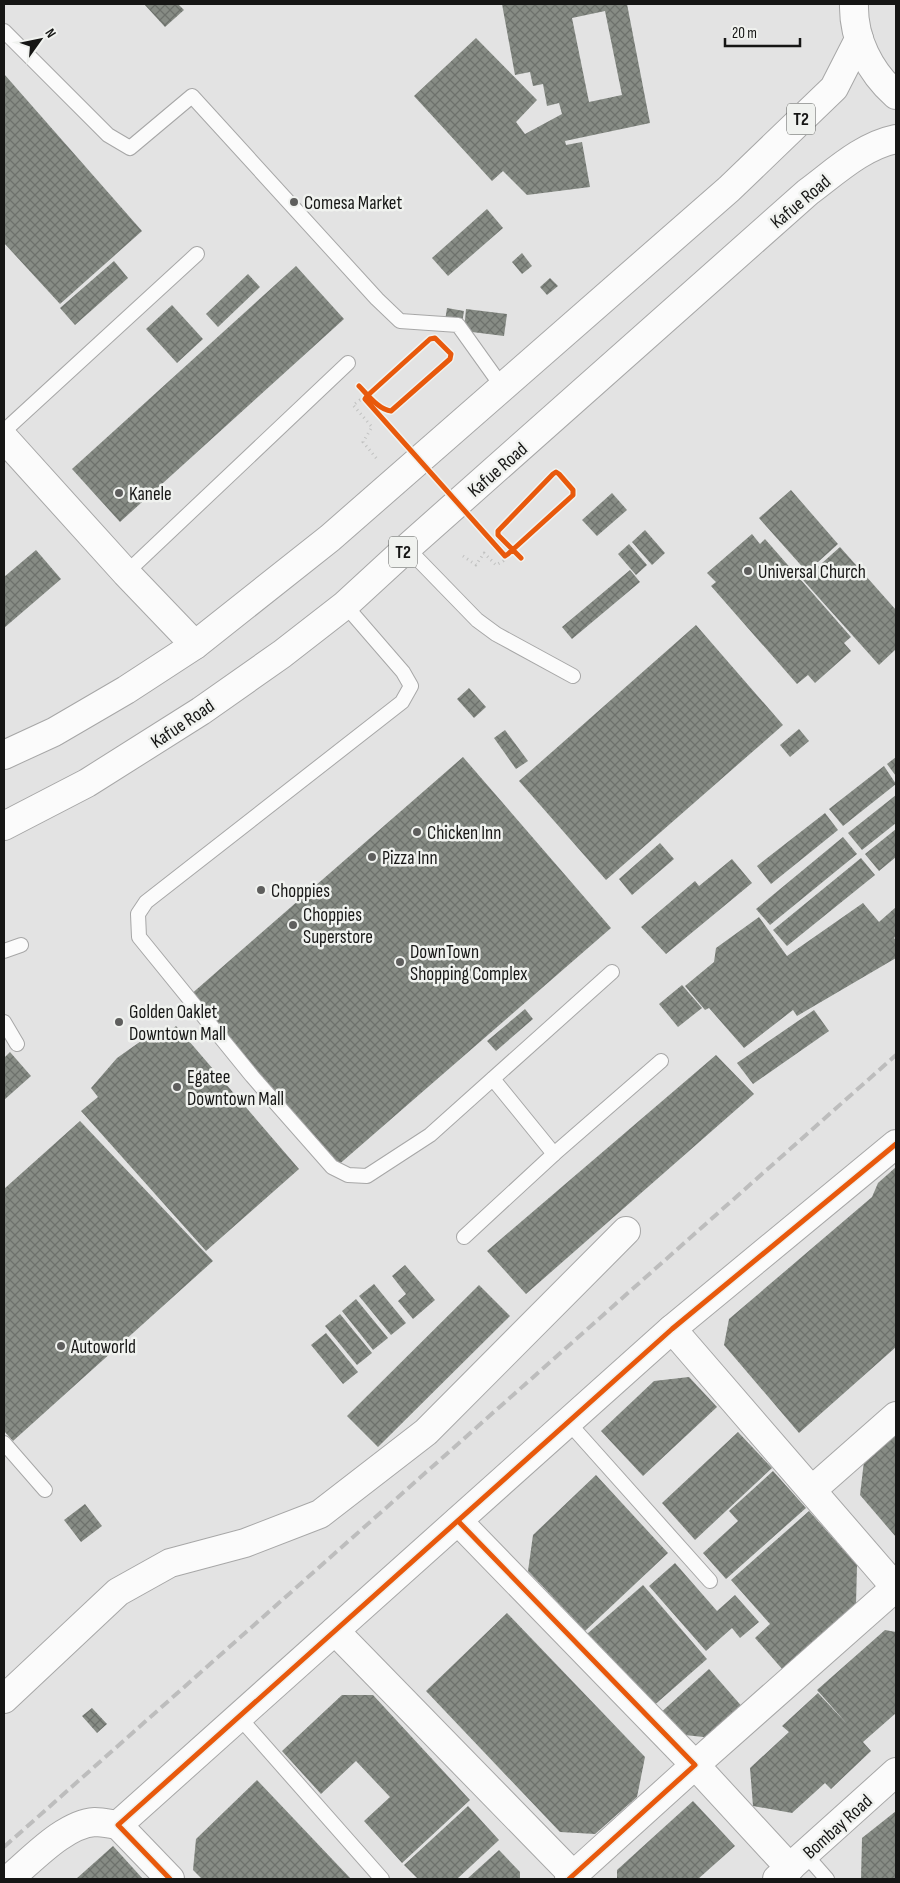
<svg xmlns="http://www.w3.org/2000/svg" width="900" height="1883" viewBox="0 0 900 1883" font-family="'Sofia Sans Condensed',sans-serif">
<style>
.building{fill:url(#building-cross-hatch);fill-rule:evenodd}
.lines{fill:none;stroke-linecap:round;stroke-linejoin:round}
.lane-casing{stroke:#a7a7a7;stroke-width:16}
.street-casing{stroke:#a7a7a7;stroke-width:30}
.primary-casing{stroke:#a7a7a7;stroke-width:30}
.path{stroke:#c0c1c0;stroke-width:3;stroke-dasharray:1 4;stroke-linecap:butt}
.lane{stroke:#fbfbfb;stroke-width:14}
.street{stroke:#fbfbfb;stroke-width:28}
.primary{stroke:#fbfbfb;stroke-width:28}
.rail{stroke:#bdbdbd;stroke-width:4;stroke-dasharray:10 5;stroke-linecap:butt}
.cycleway-casing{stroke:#f0f2ef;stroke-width:8}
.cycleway{stroke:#e8590c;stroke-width:5}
.poi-dot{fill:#5e5e5d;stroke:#f0f2ef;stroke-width:2}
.labels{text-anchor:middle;stroke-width:5;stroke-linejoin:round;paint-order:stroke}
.shield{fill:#f0f2ef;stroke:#575856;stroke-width:1}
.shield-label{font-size:18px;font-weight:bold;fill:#161615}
.street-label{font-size:19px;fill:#161615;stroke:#f0f2ef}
.poi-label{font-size:19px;fill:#161615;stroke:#f0f2ef;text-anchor:start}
</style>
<defs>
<pattern id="building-cross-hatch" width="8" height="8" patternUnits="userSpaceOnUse" patternTransform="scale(1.25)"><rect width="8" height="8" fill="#878c85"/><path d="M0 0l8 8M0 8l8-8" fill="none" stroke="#6d716c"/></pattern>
</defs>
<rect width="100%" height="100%" fill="#e3e3e3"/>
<g class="building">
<path d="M 144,4 L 178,4 L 184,10 L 165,27 Z"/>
<path d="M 502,4 L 627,4 L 650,123 L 565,141 L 566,145 L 582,142 L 590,187 L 527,195 L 503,171 L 492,181 L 414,96 L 476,38 L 537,100 L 516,122 L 525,134 L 562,114 L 559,103 L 547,106 L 543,84 L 533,86 L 530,72 L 515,75 ZM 605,11 L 622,95 L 589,102 L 572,18 Z"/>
<path d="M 4,74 L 142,231 L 60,304 L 4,243 Z"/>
<path d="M 487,209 L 503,228 L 448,276 L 432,258 Z"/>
<path d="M 522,253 L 532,266 L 522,274 L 512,262 Z"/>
<path d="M 114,261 L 128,278 L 75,325 L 60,308 Z"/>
<path d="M 296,266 L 344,319 L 120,522 L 72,469 Z"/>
<path d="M 248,274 L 260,287 L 218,327 L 206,314 Z"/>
<path d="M 550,278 L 558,286 L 547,295 L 540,287 Z"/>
<path d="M 172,305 L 203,339 L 177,363 L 146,329 Z"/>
<path d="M 447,308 L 464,311 L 462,323 L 445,321 Z"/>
<path d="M 466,309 L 507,314 L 504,336 L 464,331 Z"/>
<path d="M 791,490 L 838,544 L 807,572 L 759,518 Z"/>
<path d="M 612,493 L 627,510 L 597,536 L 582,520 Z"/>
<path d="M 645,530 L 665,553 L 652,565 L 632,542 Z"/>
<path d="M 752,534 L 760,544 L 765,539 L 851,637 L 844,643 L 851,651 L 815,683 L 808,675 L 797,684 L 711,586 L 716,582 L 707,573 Z"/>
<path d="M 629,544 L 647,565 L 636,575 L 618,554 Z"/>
<path d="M 840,547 L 896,610 L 896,649 L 879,665 L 803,580 Z"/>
<path d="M 36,550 L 61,579 L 4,628 L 4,577 Z"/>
<path d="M 630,570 L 640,582 L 572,639 L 562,627 Z"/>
<path d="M 696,625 L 783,725 L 606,880 L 519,781 Z"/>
<path d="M 469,688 L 486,707 L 474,718 L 457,699 Z"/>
<path d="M 799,729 L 809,741 L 790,757 L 780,745 Z"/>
<path d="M 505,730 L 528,761 L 516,769 L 494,738 Z"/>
<path d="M 463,757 L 611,928 L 336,1167 L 189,996 Z"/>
<path d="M 896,757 L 896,776 L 887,764 Z"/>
<path d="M 884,766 L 896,784 L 843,826 L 829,809 Z"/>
<path d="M 896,795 L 896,823 L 862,850 L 848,833 Z"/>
<path d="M 825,813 L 838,830 L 771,884 L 757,866 Z"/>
<path d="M 896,829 L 896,857 L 879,871 L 865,854 Z"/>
<path d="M 843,837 L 857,854 L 770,925 L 756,909 Z"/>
<path d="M 660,843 L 674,859 L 632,895 L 619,879 Z"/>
<path d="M 861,858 L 875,875 L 787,946 L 773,930 Z"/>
<path d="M 732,859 L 752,883 L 666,954 L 641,927 L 695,881 L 699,886 Z"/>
<path d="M 863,903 L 879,922 L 896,907 L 896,936 L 894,938 L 896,940 L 896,958 L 797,1016 L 793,1010 L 744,1048 L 709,1008 L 705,1010 L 685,986 L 714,962 L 716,948 L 759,917 L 787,956 Z"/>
<path d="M 682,985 L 702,1008 L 678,1027 L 659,1004 Z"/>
<path d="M 525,1009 L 533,1019 L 496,1051 L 487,1041 Z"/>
<path d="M 814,1010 L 829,1031 L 753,1084 L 737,1063 Z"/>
<path d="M 176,1026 L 299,1169 L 206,1251 L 81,1111 L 98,1097 L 91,1088 L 117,1058 L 151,1034 L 156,1043 Z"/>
<path d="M 10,1052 L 31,1076 L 4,1100 L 4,1058 Z"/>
<path d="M 716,1055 L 754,1094 L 526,1294 L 487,1251 Z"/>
<path d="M 80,1121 L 213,1261 L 13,1441 L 4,1431 L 4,1189 Z"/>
<path d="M 896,1167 L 896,1347 L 799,1433 L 724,1345 L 729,1319 L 872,1197 L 878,1183 Z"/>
<path d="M 405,1265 L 435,1300 L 413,1319 L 398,1301 L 406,1294 L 392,1276 Z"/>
<path d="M 374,1284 L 406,1323 L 391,1335 L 359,1296 Z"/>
<path d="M 479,1285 L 510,1316 L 378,1447 L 347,1416 Z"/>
<path d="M 356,1299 L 388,1338 L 373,1350 L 342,1311 Z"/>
<path d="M 340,1314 L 372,1353 L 357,1365 L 325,1326 Z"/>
<path d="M 326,1333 L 358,1372 L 343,1384 L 311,1345 Z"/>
<path d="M 689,1377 L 717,1407 L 643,1476 L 601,1431 L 654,1381 Z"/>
<path d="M 738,1432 L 772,1468 L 695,1540 L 662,1503 Z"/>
<path d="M 896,1433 L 896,1537 L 860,1495 L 864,1461 Z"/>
<path d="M 773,1471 L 806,1508 L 726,1579 L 703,1553 L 738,1521 L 729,1511 Z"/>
<path d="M 596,1475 L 668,1553 L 585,1631 L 528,1571 L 533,1535 Z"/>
<path d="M 85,1504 L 102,1526 L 81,1542 L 64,1520 Z"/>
<path d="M 809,1511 L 857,1565 L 856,1605 L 783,1670 L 755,1638 L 770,1624 L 731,1580 Z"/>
<path d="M 675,1563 L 717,1611 L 735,1595 L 759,1622 L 740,1638 L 732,1628 L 706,1651 L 649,1586 Z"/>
<path d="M 643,1585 L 707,1659 L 651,1708 L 587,1634 Z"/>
<path d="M 507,1613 L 645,1757 L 637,1797 L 595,1834 L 560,1832 L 426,1691 Z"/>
<path d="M 885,1630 L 896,1632 L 896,1713 L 863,1742 L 871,1751 L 831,1789 L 825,1783 L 792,1813 L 753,1806 L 750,1768 L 789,1732 L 782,1726 L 818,1693 L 847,1724 L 817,1690 Z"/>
<path d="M 709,1669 L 745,1710 L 713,1738 L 675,1734 L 658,1715 Z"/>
<path d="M 342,1695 L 373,1695 L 470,1800 L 402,1863 L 364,1821 L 390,1797 L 356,1761 L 321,1794 L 282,1751 Z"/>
<path d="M 92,1708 L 107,1724 L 97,1733 L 82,1716 Z"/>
<path d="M 257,1780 L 351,1879 L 202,1879 L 193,1870 L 196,1839 Z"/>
<path d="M 693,1801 L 735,1846 L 698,1879 L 617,1879 L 617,1870 Z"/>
<path d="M 468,1806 L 499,1840 L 457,1879 L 418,1879 L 404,1865 Z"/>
<path d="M 896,1811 L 896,1879 L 861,1879 L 862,1838 Z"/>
<path d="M 113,1846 L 143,1879 L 76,1879 Z"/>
<path d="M 499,1850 L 520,1872 L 520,1879 L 467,1879 Z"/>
</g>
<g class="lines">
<defs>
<g id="lane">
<path d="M 4,31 L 108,135 L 130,148 L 192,96 L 377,299 L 400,321 L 458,325 L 503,388"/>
<path d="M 4,431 L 197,254"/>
<path d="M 407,548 L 477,620 L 496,634 L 573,676"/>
<path d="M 126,573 L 348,363"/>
<path d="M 345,605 L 403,672 L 411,686 L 402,702 L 146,902 L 138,914 L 139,937 L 252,1076 L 332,1167 L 348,1175 L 367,1176 L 430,1135 L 612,972"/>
<path d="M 4,951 L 21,945"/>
<path d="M 4,1022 L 17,1044"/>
<path d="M 493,1079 L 554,1154 L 661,1061"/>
<path d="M 464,1237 L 554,1154"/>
<path d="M 568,1422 L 710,1581"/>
<path d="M 4,1443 L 45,1490"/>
<path d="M 239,1717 L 382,1879"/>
<path d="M 805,1854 L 827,1879"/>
</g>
<g id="street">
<path d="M 4,438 L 126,573 L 195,645"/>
<path d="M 672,1329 L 896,1588"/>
<path d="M 812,1490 L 896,1416"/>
<path d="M 458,1521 L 695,1765 L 569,1879"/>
<path d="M 335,1631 L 577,1879"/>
<path d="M 4,1699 L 118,1592 L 170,1563 L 245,1543 L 320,1514 L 426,1432 L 626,1231"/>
<path d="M 790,1868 L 695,1765 L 896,1587"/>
<path d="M 9,1879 C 32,1860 64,1824 95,1822 C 102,1822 111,1824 118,1825"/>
<path d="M 170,1879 L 118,1825 L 672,1329 L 896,1144"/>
<path d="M 777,1879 L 896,1772"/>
</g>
<g id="primary">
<path d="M 854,4 C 853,39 870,72 896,95"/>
<path d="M 4,755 L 54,732 L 126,690 L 195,645 L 330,538 L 729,189 L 834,88 L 859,39"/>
<path d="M 4,826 L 87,783 L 201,711 L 282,654 L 345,605 L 407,548 L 808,192 C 835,172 862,146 896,139"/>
</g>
</defs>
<use href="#lane" class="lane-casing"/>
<use href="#street" class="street-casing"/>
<use href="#primary" class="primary-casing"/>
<g class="path">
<path d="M 365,399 L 360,400 L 353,405 L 372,427 L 363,442 L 377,459"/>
<path d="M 463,556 L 476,565 L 484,553 L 496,565 L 503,561 L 507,556"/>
</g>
<use href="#lane" class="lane"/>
<use href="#street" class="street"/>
<use href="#primary" class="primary"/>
<path class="rail" d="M 4,1847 L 896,1055"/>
<defs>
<g id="cycleway">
<path d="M 359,386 C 367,394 379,410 391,411 L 450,359 L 451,354 L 435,338 L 430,339 L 367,396 L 365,399 L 505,556 L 508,554 L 572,496 L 573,495 L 573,490 L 559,474 L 556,472 L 553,474 L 498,531 L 498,535 L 521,558"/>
<path d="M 458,1521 L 695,1765 L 569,1879"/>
<path d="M 170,1879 L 118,1825 L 672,1329 L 896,1144"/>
</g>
</defs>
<use href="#cycleway" class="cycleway-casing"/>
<use href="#cycleway" class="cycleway"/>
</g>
<g class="poi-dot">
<circle cx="294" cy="202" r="5"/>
<circle cx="119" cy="493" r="5"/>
<circle cx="748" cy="571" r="5"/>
<circle cx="417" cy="832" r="5"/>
<circle cx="372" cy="857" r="5"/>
<circle cx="261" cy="890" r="5"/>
<circle cx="293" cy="925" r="5"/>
<circle cx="400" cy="962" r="5"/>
<circle cx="119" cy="1022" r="5"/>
<circle cx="177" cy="1087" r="5"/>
<circle cx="61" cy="1346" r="5"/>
</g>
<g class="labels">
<g class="shield">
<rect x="787" y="103.5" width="28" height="31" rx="4"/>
<rect x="389" y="536.5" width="28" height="31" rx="4"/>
</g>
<g class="shield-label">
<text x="801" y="125">T2</text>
<text x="403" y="558">T2</text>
</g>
<g class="street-label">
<text transform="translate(800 201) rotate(-40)" y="7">Kafue Road</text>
<text transform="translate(497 469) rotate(-41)" y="7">Kafue Road</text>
<text transform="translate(182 723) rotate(-34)" y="7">Kafue Road</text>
<text transform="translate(837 1826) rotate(-42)" y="7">Bombay Road</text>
</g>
<g class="poi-label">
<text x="304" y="209">Comesa Market</text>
<text x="129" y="500">Kanele</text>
<text x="758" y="578">Universal Church</text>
<text x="427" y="839">Chicken Inn</text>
<text x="382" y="864">Pizza Inn</text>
<text x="271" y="897">Choppies</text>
<text x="303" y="921">Choppies<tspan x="303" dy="22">Superstore</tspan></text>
<text x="410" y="958">DownTown<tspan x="410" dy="22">Shopping Complex</tspan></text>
<text x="129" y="1018">Golden Oaklet<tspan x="129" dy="22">Downtown Mall</tspan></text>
<text x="187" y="1083">Egatee<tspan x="187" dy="22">Downtown Mall</tspan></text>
<text x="71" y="1353">Autoworld</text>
</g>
</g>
<rect width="900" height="1883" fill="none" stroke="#161615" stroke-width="10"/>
<g transform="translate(40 40) rotate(57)" stroke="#f0f2ef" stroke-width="4" paint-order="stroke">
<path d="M0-4L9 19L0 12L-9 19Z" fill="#161615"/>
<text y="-8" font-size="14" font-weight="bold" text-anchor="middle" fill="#161615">N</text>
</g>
<path d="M725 38v8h75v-8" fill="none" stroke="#161615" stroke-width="2.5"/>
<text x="732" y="38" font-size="15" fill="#161615" stroke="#f0f2ef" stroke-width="4" paint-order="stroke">20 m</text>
</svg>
